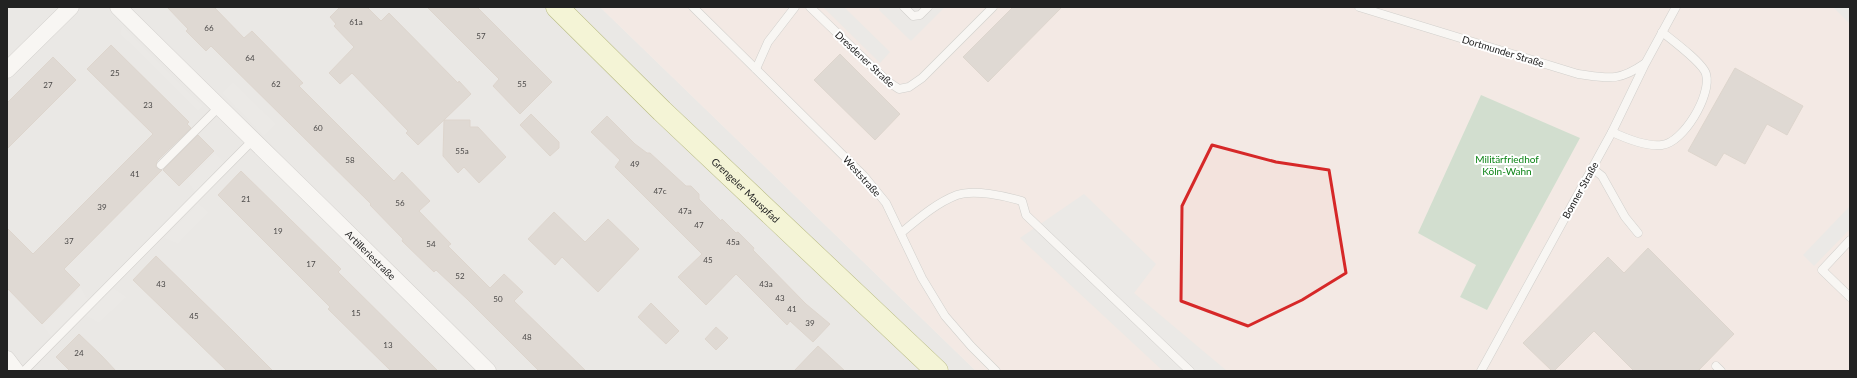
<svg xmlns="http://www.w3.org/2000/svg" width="1857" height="378" viewBox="0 0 1857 378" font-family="Lato,sans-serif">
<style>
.residential{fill:#e0dfdf}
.military{fill:#f3e3dd;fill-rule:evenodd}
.cemetery{fill:#aacbaf}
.parking{fill:#e2e2e2}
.building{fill:#c7bfb8;stroke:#c4b6ab}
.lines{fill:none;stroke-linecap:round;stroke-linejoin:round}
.service-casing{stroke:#a9a9a9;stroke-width:9}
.minor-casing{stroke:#a9a9a9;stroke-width:17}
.secondary-casing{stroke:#707d05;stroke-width:23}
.service{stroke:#fff;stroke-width:8}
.minor{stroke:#fff;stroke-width:16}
.secondary{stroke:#f7fabf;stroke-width:22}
.marked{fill:none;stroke:#d62828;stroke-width:3;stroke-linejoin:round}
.labels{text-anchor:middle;stroke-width:4;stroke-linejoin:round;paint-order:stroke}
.number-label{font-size:8px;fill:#4b4948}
.street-label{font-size:10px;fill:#222;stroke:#fff}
.park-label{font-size:10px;fill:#0c8416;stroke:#fff}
</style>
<rect width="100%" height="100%" fill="#f2efe9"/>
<path class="residential" d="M 7,7 L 600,7 L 976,371 L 7,371 Z"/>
<path class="military" d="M 600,7 L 1850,7 L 1850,371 L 976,371 ZM 1476,265 L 1487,310 L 1460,297 Z"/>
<path class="cemetery" d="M 1481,95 L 1580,138 L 1487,310 L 1460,297 L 1476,265 L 1418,233 Z"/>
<g class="parking">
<path d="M 825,7 L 844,7 L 890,52 L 880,63 L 824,8 Z"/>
<path d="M 880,7 L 945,7 L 911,41 L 879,10 Z"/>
<path d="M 1833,7 L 1850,7 L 1850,24 Z"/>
<path d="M 122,26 L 203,106 L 198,111 L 120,34 Z"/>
<path d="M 233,82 L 276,124 L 264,136 L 222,93 Z"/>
<path d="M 215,153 L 226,164 L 195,193 L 187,180 Z"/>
<path d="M 1084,194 L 1156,264 L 1134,293 L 1227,371 L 1163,371 L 1020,238 Z"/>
<path d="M 198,203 L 209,212 L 178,244 L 164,238 Z"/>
<path d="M 1850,206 L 1850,229 L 1814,266 L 1803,255 Z"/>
<path d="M 81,287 L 88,300 L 51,337 L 42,325 Z"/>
<path d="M 112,287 L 127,297 L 99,323 L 85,315 Z"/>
</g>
<g class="building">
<path d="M 167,7 L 214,7 L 244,38 L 252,31 L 303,83 L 299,86 L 394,181 L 402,172 L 430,201 L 419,211 L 451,244 L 448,246 L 490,288 L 504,274 L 523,292 L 514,301 L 586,371 L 539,371 L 467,299 L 436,270 L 434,272 L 402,241 L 403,239 L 370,205 L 371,204 L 211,46 L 206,51 L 186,31 L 188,29 Z"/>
<path d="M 340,7 L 367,7 L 381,21 L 389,13 L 458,83 L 459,81 L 471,94 L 418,145 L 406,133 L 408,131 L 352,73 L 340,84 L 329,73 L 354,47 L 334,26 L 336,24 L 330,17 Z"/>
<path d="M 427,7 L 477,7 L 552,82 L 520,114 L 493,86 L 499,79 Z"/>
<path d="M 1013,7 L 1062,7 L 988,82 L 963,57 Z"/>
<path d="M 111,45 L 189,122 L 187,124 L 191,128 L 157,161 L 156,167 L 162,170 L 64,269 L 80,285 L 42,324 L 7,288 L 7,228 L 33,254 L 153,134 L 87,69 Z"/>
<path d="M 840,54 L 900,114 L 875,140 L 814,80 Z"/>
<path d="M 53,57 L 76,80 L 7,149 L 7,103 Z"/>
<path d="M 1735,68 L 1803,106 L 1787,135 L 1767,124 L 1745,164 L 1724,153 L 1716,166 L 1688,151 Z"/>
<path d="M 531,114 L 559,142 L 559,148 L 550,156 L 520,125 Z"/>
<path d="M 607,116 L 635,144 L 647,153 L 650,153 L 686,186 L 691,186 L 699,194 L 699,199 L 721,221 L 722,219 L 736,233 L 738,232 L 754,248 L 753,250 L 806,304 L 830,324 L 813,342 L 790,321 L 787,325 L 736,274 L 706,305 L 678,277 L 702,254 L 615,167 L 620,160 L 591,132 Z"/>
<path d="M 444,120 L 470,120 L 470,127 L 478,127 L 506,157 L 479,183 L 464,167 L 458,173 L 443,156 Z"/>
<path d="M 198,135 L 214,151 L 179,186 L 163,170 Z"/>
<path d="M 241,171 L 341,269 L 338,272 L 438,371 L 391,371 L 328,309 L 330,307 L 218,195 Z"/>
<path d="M 554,212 L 585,242 L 608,219 L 639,249 L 598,292 L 562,257 L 555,265 L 528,239 Z"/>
<path d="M 1648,248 L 1734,334 L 1698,371 L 1634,371 L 1594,331 L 1554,371 L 1552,371 L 1523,343 L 1608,257 L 1624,273 Z"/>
<path d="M 156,256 L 233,331 L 273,371 L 227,371 L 133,280 Z"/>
<path d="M 651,303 L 679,331 L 666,344 L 638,317 Z"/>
<path d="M 716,327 L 728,338 L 716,350 L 705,339 Z"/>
<path d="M 79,334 L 102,356 L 116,371 L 70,371 L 56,357 Z"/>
<path d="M 818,346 L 845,371 L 794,371 Z"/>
</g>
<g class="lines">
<defs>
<g id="service">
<path d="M 693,7 L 864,176 L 886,203 L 922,278 L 945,316 L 971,346 L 996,371"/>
<path d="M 810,7 L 887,81 L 899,89 L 909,87 L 922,78 L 993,7"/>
<path d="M 904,7 L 913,16 L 920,15 L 928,7"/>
<path d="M 1359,7 L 1578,74 C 1608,78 1618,82 1644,64"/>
<path d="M 756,69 L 768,42 L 795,7"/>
<path d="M 1612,132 C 1625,138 1647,147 1662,145 C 1683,143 1712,95 1706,74 C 1703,63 1672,40 1662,32"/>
<path d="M 161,165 L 219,107"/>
<path d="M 1592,168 L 1602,176 L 1625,217 L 1638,233"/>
<path d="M 901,233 C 918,219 936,203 957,195 C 974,189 1005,196 1022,201 L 1026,215 L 1190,371"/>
<path d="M 1850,240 L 1822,270 L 1850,297"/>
<path d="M 1716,366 L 1721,371"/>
<path d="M 24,371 L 252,141"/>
<path d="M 1481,371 L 1612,132 L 1645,64 L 1676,7"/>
</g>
<g id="minor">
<path id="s1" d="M 118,7 C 241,129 366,249 488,371"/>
<path d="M 7,70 L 71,7"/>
<path d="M 7,359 L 16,371"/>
</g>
<g id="secondary">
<path id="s2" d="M 557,7 L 662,111 L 937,371"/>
</g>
</defs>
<use href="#service" class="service-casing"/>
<use href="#minor" class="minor-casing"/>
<use href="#secondary" class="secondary-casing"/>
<use href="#service" class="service"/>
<use href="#minor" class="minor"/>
<use href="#secondary" class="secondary"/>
</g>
<path d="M0 0H1857V378H0ZM 1212,145 L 1276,162 L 1329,170 L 1346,273 L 1302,300 L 1248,326 L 1181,301 L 1182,206 Z" fill="#f2efe9" fill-opacity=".55" fill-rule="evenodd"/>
<path class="marked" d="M 1212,145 L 1276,162 L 1329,170 L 1346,273 L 1302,300 L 1248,326 L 1181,301 L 1182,206 Z"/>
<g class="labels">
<g class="number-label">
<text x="356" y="25">61a</text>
<text x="209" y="31">66</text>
<text x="481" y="39">57</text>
<text x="250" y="61">64</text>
<text x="115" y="76">25</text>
<text x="276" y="87">62</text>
<text x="522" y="87">55</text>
<text x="48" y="88">27</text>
<text x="148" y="108">23</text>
<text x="318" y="131">60</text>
<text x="462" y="154">55a</text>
<text x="350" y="163">58</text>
<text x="635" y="167">49</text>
<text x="135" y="177">41</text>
<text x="660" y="194">47c</text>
<text x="246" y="202">21</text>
<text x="400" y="206">56</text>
<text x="102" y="210">39</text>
<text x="685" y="214">47a</text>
<text x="699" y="228">47</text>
<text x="278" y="234">19</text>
<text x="69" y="244">37</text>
<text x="733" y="245">45a</text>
<text x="431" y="247">54</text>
<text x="708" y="263">45</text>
<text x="311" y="267">17</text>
<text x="460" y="279">52</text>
<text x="161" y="287">43</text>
<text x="766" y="287">43a</text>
<text x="780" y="301">43</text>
<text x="498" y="302">50</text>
<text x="792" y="312">41</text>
<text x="356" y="316">15</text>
<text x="194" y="319">45</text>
<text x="810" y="326">39</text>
<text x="527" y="340">48</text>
<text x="388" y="348">13</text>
<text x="79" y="356">24</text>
</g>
<g class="street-label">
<text transform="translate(1503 51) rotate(17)" y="4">Dortmunder Straße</text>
<text transform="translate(865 59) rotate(43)" y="4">Dresdener Straße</text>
<text transform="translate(862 176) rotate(48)" y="4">Weststraße</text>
<text dy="4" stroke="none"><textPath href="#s2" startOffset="263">Grengeler Mauspfad</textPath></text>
<text transform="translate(1580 190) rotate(-61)" y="4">Bonner Straße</text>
<text dy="4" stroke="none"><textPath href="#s1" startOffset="354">Artilleriestraße</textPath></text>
</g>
<g class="park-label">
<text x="1507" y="163">Militärfriedhof<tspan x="1507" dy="12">Köln-Wahn</tspan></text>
</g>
</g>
<rect width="1857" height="378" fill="none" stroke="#222222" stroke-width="16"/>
</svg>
